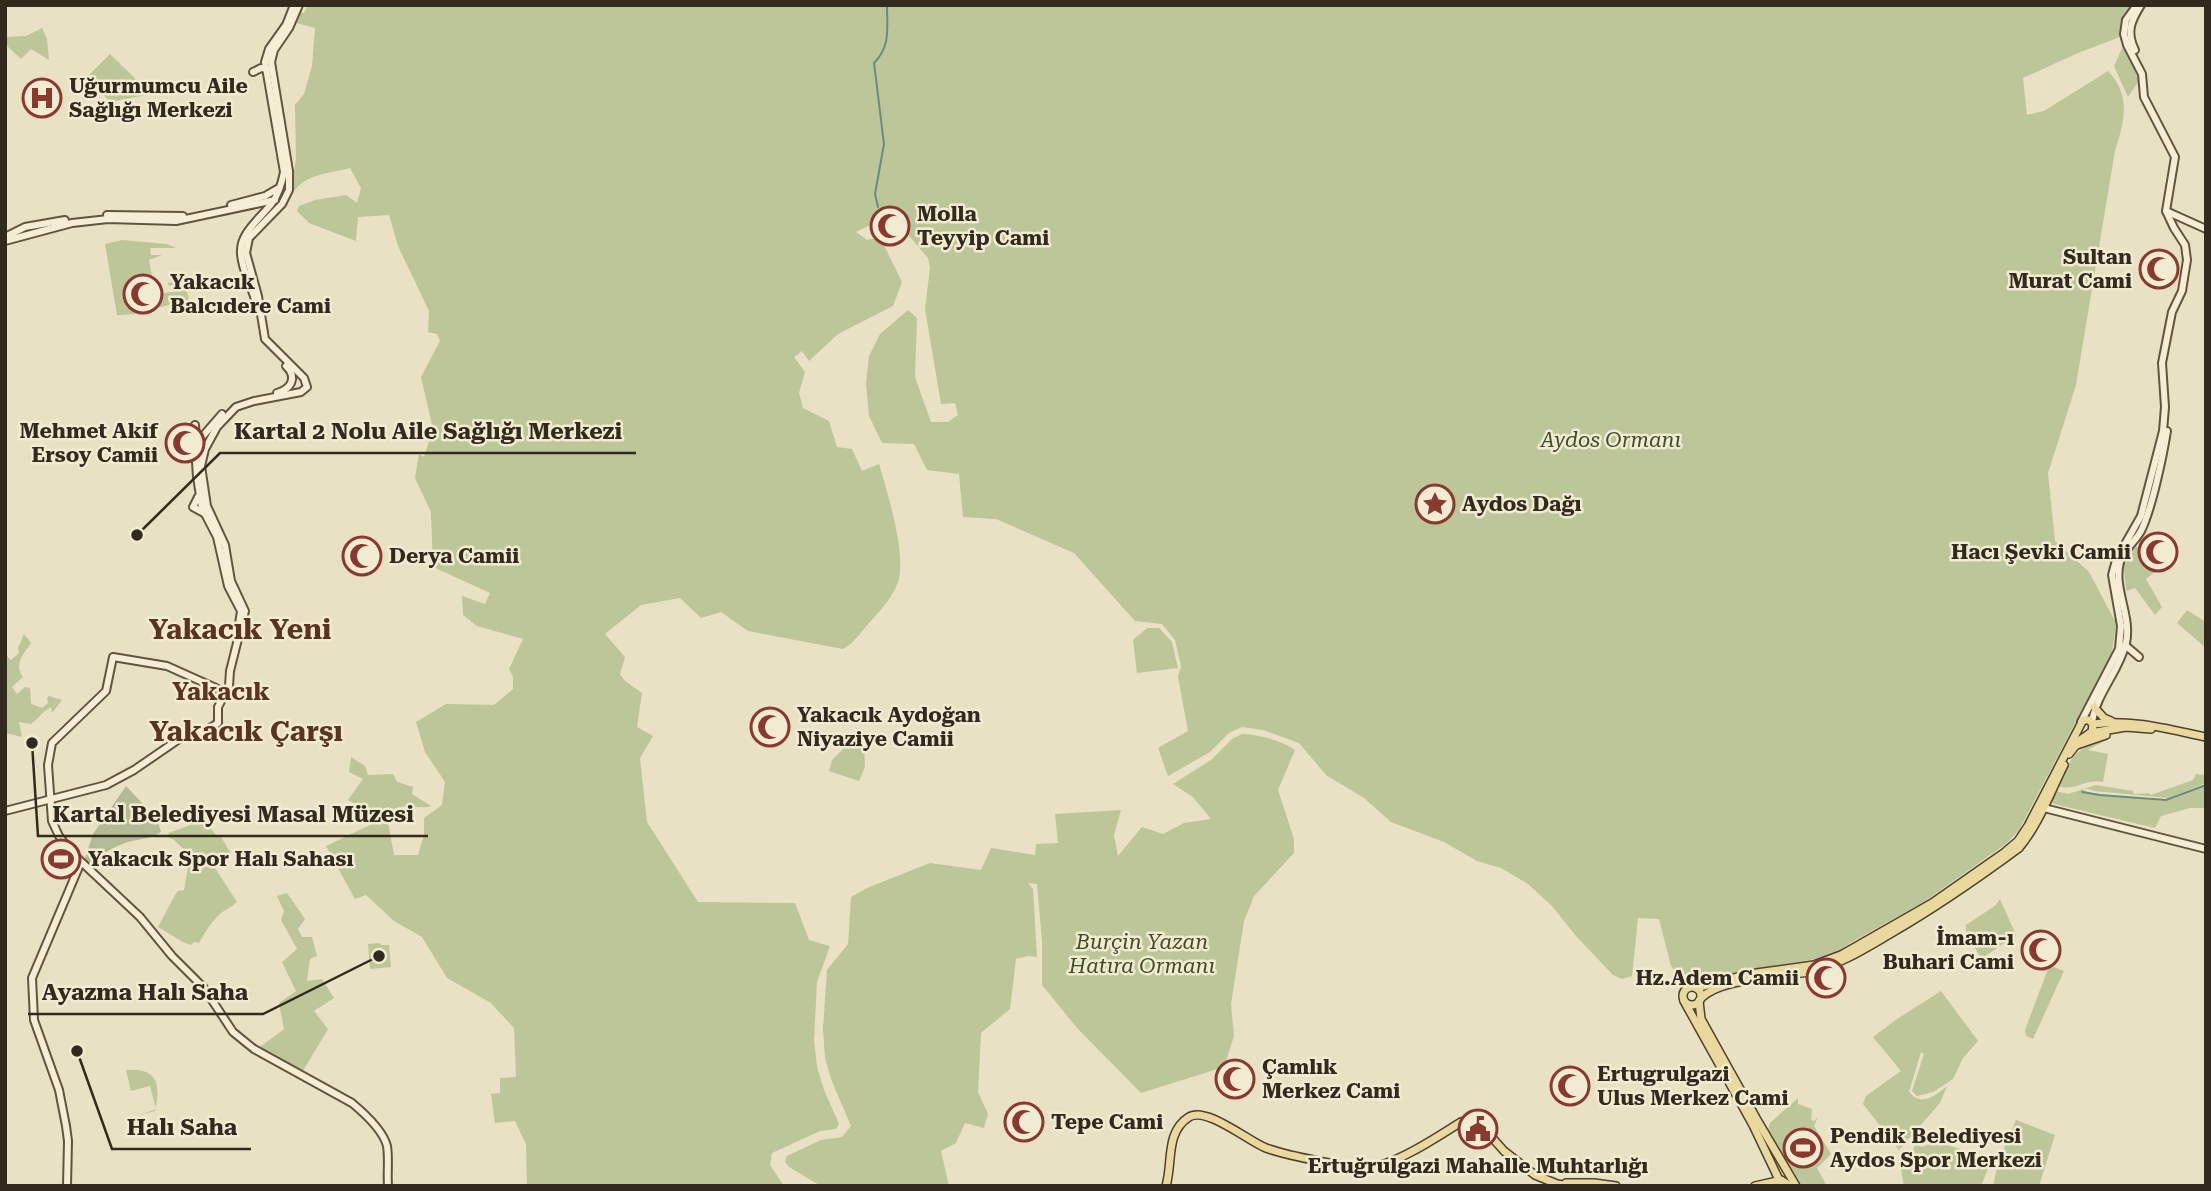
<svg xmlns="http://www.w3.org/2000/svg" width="2211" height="1191" viewBox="0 0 2211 1191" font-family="'Roboto Serif',serif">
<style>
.green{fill:#bcc698}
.cemetery{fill:#b3bb96}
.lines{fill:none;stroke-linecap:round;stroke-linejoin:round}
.stream{stroke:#6d8985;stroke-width:2}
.secondary-casing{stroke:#63543f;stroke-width:10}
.primary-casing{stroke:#4f412f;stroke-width:10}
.secondary{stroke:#f5eed5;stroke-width:6}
.primary{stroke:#e9d99e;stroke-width:7}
.labels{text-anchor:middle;stroke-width:5;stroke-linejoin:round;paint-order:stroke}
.poi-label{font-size:21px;font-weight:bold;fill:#332a1e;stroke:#f1ebd1;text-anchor:start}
.park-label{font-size:21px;font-style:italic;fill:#404d27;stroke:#f1ebd1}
.quarter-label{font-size:24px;font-weight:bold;fill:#5b3322;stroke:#f1ebd1}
.district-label{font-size:28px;font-weight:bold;fill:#5b3322;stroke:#f1ebd1}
.leader{fill:none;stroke:#332a1e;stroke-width:2.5}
.callout-dot{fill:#332a1e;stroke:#f1ebd1;stroke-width:2.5}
.callout-label{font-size:23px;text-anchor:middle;font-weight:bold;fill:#332a1e;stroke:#f1ebd1;stroke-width:5;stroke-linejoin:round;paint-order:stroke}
</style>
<rect width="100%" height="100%" fill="#e9e1c3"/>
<g class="green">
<path d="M 312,5 L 2133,5 L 2123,20 L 2120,37 L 2078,53 L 2023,78 L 2027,115 L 2044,111 L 2108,71 C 2132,96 2124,122 2115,151 L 2076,385 L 2048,473 L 2055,541 L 2089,572 L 2116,623 L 2112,653 L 2019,830 L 2007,843 L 1925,901 L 1850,943 L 1833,955 L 1822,958 L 1741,971 L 1705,982 L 1689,982 L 1678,975 L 1671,966 L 1659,919 L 1638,918 L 1632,976 L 1622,979 L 1613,975 L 1576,936 L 1552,906 L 1528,884 L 1501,868 L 1477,861 L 1444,842 L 1391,822 L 1364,798 L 1326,775 L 1299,743 L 1263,730 L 1242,727 L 1229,733 L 1210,752 L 1168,776 L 1158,748 L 1188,731 L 1178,677 L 1181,666 L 1175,640 L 1162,624 L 1135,621 L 1074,553 L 996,519 L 963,517 L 959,474 L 927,470 L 914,444 L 882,443 L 869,416 L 866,383 L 869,356 L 880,334 L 908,310 L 917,318 L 915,377 L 931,422 L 948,422 L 958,415 L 955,403 L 941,404 L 925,309 L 930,268 L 928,258 L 897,222 L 888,207 L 884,208 L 870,225 L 856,232 L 867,240 L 880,237 L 902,282 L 893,306 L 838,334 L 809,361 L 802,351 L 794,357 L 805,372 L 799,393 L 803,408 L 829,421 L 837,447 L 852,449 L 862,471 L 879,464 C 887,491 907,555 898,582 C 893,597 880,611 870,622 C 861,632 854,643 843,649 L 748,631 L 721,612 L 701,618 L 680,598 L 641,605 L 605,634 L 625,657 L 620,674 L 625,681 L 642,693 L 637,727 L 653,736 L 640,758 L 647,822 L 698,902 L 795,903 L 809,940 L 830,946 L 817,982 L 814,1040 L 817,1067 L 824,1090 L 839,1124 L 836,1129 L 820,1131 L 772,1153 L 770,1165 L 784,1186 L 527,1186 L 526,1144 L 515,1121 L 495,1123 L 491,1094 L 500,1093 L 500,1078 L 516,1077 L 514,1028 L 491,1003 L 447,978 L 422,937 L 394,921 L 366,895 L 355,899 L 326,846 L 387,817 L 394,855 L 418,855 L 424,835 L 424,818 L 442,805 L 445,782 L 425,752 L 416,722 L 446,704 L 494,705 L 513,689 L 513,677 L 509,669 L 523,639 L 477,626 L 463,615 L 462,596 L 485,604 L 490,593 L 433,567 L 431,512 L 415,478 L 419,454 L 424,457 L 433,429 L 421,377 L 440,341 L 437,334 L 428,332 L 429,311 L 398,246 L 389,215 L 358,217 L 356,241 L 309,223 L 297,211 L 299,206 L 315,200 L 346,195 L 357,203 L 361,188 L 350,168 C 331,173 307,174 295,190 L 291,189 L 296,159 L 295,105 L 304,94 L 312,66 L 315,28 L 296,23 L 300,12 L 304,13 L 307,7 Z"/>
<path d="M 42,28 L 47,39 L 49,60 L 31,49 L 21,59 L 5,44 L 7,37 L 26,36 Z"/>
<path d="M 2124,44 L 2138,68 L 2140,79 L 2128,97 L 2114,66 Z"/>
<path d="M 110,54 L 151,94 L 110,102 L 87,77 Z"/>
<path d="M 122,240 L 167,244 L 176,248 L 150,248 L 151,255 L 162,255 L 149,260 L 152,278 L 155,278 L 159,294 L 182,290 L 180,284 L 169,286 L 168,283 L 184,280 L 189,300 C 165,304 142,316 117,315 L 105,244 Z"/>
<path d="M 2133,546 L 2137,547 L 2157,570 L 2146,579 L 2162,607 L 2155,615 L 2135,588 L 2126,591 L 2123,561 Z"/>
<path d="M 2187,610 L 2206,622 L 2206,648 L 2177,623 Z"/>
<path d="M 1147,628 L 1159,628 L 1172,642 L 1178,668 L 1137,673 L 1133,640 Z"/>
<path d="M 24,634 L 31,643 C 23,655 14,664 23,677 L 12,687 L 17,694 L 25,687 L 30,688 L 31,704 L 42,708 L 48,703 L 47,698 L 49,696 L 62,700 L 52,713 L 51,707 C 43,711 39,718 31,724 L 19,722 L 22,737 L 5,733 L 5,654 L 11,660 L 19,653 L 18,648 Z"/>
<path d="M 1242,734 C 1260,735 1281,740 1295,750 L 1278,790 L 1294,839 L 1294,853 L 1254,896 L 1244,921 L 1231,1004 L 1234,1036 L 1224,1067 L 1141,1093 L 1077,1028 L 1042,985 L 1042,941 L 1037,884 L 1028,883 L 1033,889 L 1037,957 L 1028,956 L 1016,959 L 1010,1009 L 981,1033 L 978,1092 L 988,1114 L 984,1128 L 965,1123 L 956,1143 L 941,1151 L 949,1186 L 821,1186 L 789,1167 L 785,1162 L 787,1156 L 821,1140 L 842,1137 L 851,1126 L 831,1079 L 825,1058 L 823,1029 L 827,970 L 848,944 L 851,897 L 867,888 L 930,863 L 981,870 L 991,848 L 1035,855 L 1036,844 L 1058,843 L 1055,814 L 1121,810 L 1114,835 L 1118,856 L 1142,827 L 1163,834 L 1184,823 L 1211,819 L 1193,797 L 1173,784 L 1211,760 L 1232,739 Z"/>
<path d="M 845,739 L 864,745 L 865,767 L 859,781 L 829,771 L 832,760 L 843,749 L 842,745 Z"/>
<path d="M 2106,740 L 2088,750 L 2108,754 L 2103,782 C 2085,778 2076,792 2058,786 C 2072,757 2073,749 2106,740 Z"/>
<path d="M 351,757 L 365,766 L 368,775 L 393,774 L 397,782 L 413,787 L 412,794 L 431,806 C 422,809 416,806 407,806 C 396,807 387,811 377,815 L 348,800 L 363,779 L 349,772 Z"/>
<path d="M 2196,774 L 2206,775 L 2206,783 L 2168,798 L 2094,791 L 2085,788 L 2083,790 L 2093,794 L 2166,801 L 2206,786 L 2206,808 L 2190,808 L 2161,816 L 2155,828 L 2054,804 L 2051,801 L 2055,791 L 2068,794 L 2096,785 L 2133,791 L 2134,794 L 2149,793 L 2151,795 L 2193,780 Z"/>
<path d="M 204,820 L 216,835 L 220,835 L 231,854 L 215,868 L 237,902 C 231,908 223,910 217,917 C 209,925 205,933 199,943 L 194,942 L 191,945 L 183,942 L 158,927 L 175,895 L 178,891 L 184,890 L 190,855 L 174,840 L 168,837 L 169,833 Z"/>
<path d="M 287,893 L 305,919 L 298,929 L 302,937 L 312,937 L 317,956 L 310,959 L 307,981 L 322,979 L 334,998 L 314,1011 L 328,1029 L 303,1071 L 260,1047 L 284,1029 L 279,1003 L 296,991 L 282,962 L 297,949 L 281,920 L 284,911 L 277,896 Z"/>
<path d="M 2000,899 L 2016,935 L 1981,959 L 1966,931 L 1966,925 L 1996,905 Z"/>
<path d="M 379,943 L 381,945 L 389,945 L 391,967 L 370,969 L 368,944 Z"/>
<path d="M 2054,967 L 2064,971 L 2033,1039 L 2026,1036 L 2025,1030 L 2048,969 Z"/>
<path d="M 1941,991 L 1978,1041 L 1963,1058 L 1953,1079 L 1933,1092 L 1917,1096 L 1912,1091 L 1924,1054 L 1921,1052 L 1909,1092 C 1922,1107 1935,1096 1947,1086 L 1940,1103 L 1899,1150 L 1863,1104 L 1866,1096 L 1901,1071 L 1873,1037 L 1897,1019 Z"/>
<path d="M 126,1070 C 158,1068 161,1084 155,1111 L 140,1115 L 156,1109 L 150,1086 L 131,1091 Z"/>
<path d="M 1798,1098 L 1798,1104 L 1812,1109 L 1811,1120 L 1814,1121 L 1818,1117 L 1814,1126 L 1831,1154 L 1817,1168 L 1827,1186 L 1802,1186 L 1768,1130 L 1770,1123 Z"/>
<path d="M 2016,1120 L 2055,1135 L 2039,1186 L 1993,1186 L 1998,1163 Z"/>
<path d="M 1935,1142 C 1955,1147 1974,1152 1989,1166 L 1981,1186 L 1904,1186 L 1901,1170 L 1916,1144 L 1922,1147 Z"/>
</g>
<path class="cemetery" d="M 126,786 L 157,819 L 161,832 C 151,839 139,839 128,842 C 113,847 100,855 87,864 L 84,861 L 93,834 Z"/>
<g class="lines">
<g class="stream">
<path d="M 878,207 L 875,194 L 884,144 L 874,63 C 891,46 887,28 887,5"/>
<path d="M 2082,792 L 2100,795 L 2166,800 L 2206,785"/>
</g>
<defs>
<g id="secondary">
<path d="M 2135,50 C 2126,32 2131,21 2141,5"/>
<path d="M 253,72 L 261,68 L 268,69"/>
<path d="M 231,205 L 265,196 L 277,189"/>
<path d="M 2166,211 L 2206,229"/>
<path d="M 107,215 L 183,216"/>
<path d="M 5,237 L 25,227 L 65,220"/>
<path d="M 5,241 L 72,223 L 108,219 L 176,221 L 275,200"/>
<path d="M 256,303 C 252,287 242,271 241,254 C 239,233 260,219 272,203 C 278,195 282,182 284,172 L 265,62 L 269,49 L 286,25 L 294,5"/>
<path d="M 277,393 C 291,389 298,378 286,366"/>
<path d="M 222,414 L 202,437 L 196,462 L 197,477 L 202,508 L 217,537 L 228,586 L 241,611 L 239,624"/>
<path d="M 195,425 L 197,450"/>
<path d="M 198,497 L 193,507 L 204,513"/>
<path d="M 2125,645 L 2139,657"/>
<path d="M 216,688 L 167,666 L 113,657 L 106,691 L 52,743 L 48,765 L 52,821 L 59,836 L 74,855 L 140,917 L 172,956 L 204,988 L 233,1032 L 254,1049 L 352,1103 C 364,1113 383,1130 387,1146 C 389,1158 387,1173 388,1186"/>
<path d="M 2081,722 L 2119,649 L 2121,626 L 2112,575 L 2116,560 L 2141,516 L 2163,431 L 2165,407 L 2162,363 L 2172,312 L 2182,291 L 2187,260 L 2185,245 L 2174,228 L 2166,211 L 2175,157 L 2144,97 L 2142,74 L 2127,45 L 2124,34 L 2126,20 L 2137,5"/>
<path d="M 2092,722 C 2097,692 2119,672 2126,643 C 2132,616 2113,589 2120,562 C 2123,550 2135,542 2141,531 C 2152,509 2163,456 2167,431"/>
<path d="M 2042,805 L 2044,808 L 2206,849"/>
<path d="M 5,811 L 106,785 L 134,770 L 185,735 L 205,731 L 218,723 L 218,707 L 229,686 L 230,671 L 245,611 L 231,581 L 225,545 L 207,506 L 201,466 L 205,449 L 217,427 L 236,407 L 254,401 L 301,392 L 307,387 L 304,378 L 265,339 L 258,296 L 246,253 L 249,238 L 282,204 L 289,190 L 289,171 L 271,62 L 274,50 L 289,28 L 299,5"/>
<path d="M 67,1186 L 68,1141 L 66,1126 L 59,1090 L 34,1020 L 32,978 L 81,862"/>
</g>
<g id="primary">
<path d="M 2094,707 L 2104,718 L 2111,721"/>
<path d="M 2090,733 L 2126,727 L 2151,729"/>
<path d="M 2074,746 L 2106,735"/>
<path d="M 2069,754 L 2080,740 L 2092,732 L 2093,724"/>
<circle cx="1692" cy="996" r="9"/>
<path d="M 1696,988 L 1749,974 L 1814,965 L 1841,955 L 1932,903 L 2005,852 L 2018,841 L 2028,826 L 2083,720 L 2089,720 L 2093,724 C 2133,719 2167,729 2206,737"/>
<path d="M 1701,998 C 1722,977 1783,978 1813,971 C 1841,964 1866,948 1890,934 C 1935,908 1977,879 2019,848 C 2039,824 2050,793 2064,765"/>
<path d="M 1684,1001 L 1753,1125 L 1782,1186"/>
<path d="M 1699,1001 L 1701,1019 L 1756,1118 L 1796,1186"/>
<path d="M 1566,1183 L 1594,1183 L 1616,1186"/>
<path d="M 1166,1186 C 1173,1163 1165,1132 1189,1117 C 1206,1106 1248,1141 1266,1148 C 1285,1155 1351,1169 1371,1167 C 1395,1165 1439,1136 1461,1122 L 1468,1121 L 1480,1124 L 1504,1151 L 1535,1175 L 1557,1184 L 1570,1186"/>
<path d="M 1755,1186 L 1781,1180 L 1790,1186"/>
</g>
</defs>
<use href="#secondary" class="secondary-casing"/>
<use href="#primary" class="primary-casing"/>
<use href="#secondary" class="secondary"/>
<use href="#primary" class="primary"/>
</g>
<defs>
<symbol id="hospital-ring" viewBox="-11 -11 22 22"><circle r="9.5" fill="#f1ebd1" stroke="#8a3931" stroke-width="1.5"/><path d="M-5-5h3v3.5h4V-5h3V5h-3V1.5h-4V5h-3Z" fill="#8a3931"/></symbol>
<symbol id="mosque-ring" viewBox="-11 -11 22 22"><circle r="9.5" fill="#f1ebd1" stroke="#8a3931" stroke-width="1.5"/><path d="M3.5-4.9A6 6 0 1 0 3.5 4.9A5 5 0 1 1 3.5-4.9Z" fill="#8a3931"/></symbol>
<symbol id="sight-ring" viewBox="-11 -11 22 22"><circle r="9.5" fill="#f1ebd1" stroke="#8a3931" stroke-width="1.5"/><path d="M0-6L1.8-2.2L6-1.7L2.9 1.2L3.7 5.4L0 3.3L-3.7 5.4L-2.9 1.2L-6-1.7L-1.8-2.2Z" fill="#8a3931"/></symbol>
<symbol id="stadium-ring" viewBox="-11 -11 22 22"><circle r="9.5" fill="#f1ebd1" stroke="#8a3931" stroke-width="1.5"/><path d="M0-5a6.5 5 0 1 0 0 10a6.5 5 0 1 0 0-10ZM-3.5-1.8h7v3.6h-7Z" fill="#8a3931"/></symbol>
<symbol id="civic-ring" viewBox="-11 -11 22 22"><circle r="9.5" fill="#f1ebd1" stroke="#8a3931" stroke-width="1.5"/><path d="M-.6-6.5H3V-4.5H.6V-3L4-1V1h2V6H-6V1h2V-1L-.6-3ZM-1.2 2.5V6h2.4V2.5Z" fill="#8a3931"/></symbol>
</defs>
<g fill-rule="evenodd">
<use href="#hospital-ring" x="20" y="76" width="44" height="44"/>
<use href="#mosque-ring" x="868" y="204" width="44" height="44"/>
<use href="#mosque-ring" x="2137" y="247" width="44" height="44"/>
<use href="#mosque-ring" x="121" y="272" width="44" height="44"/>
<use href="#mosque-ring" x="163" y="421" width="44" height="44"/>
<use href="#sight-ring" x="1413" y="482" width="44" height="44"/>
<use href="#mosque-ring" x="2136" y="530" width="44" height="44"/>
<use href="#mosque-ring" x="340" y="534" width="44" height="44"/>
<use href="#mosque-ring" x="748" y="705" width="44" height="44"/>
<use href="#stadium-ring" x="39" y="837" width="44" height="44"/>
<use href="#mosque-ring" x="2019" y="928" width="44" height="44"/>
<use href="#mosque-ring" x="1804" y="956" width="44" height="44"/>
<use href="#mosque-ring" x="1213" y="1057" width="44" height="44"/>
<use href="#mosque-ring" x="1548" y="1064" width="44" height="44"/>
<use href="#mosque-ring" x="1002" y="1100" width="44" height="44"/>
<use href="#civic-ring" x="1456" y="1107" width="44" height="44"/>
<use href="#stadium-ring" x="1781" y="1126" width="44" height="44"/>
</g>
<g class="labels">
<g class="poi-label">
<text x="69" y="93">Uğurmumcu Aile<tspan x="69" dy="24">Sağlığı Merkezi</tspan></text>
<text x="917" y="221">Molla<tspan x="917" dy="24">Teyyip Cami</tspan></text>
<text x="2132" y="264" text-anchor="end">Sultan<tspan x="2132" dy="24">Murat Cami</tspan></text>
<text x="170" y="289">Yakacık<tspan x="170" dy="24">Balcıdere Cami</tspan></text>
<text x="158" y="438" text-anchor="end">Mehmet Akif<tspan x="158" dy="24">Ersoy Camii</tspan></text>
<text x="1462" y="511">Aydos Dağı</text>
<text x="2131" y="559" text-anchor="end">Hacı Şevki Camii</text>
<text x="389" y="563">Derya Camii</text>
<text x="797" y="722">Yakacık Aydoğan<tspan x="797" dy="24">Niyaziye Camii</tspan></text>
<text x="88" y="866">Yakacık Spor Halı Sahası</text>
<text x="2014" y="945" text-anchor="end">İmam-ı<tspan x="2014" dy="24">Buhari Cami</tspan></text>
<text x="1799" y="985" text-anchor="end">Hz.Adem Camii</text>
<text x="1262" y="1074">Çamlık<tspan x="1262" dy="24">Merkez Cami</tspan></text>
<text x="1597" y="1081">Ertugrulgazi<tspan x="1597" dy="24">Ulus Merkez Cami</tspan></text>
<text x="1051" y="1129">Tepe Cami</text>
<text x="1830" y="1143">Pendik Belediyesi<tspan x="1830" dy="24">Aydos Spor Merkezi</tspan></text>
<text x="1478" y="1173" text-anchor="middle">Ertuğrulgazi Mahalle Muhtarlığı</text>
</g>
<g class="park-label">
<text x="1611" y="447">Aydos Ormanı</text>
<text x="1142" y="949">Burçin Yazan<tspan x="1142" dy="24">Hatıra Ormanı</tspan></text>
</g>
<g class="quarter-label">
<text x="221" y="700">Yakacık</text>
</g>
<g class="district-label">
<text x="240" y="639">Yakacık Yeni</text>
<text x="246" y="741">Yakacık Çarşı</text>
</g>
</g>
<path class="leader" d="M137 535L220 453H636M32 743L38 836H428M379 956L263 1014H28M77 1051L112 1149H251"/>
<g class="callout-dot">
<circle cx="137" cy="535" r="7"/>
<circle cx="32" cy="743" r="7"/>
<circle cx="379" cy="956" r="7"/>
<circle cx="77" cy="1051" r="7"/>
</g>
<g class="callout-label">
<text x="428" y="439">Kartal 2 Nolu Aile Sağlığı Merkezi</text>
<text x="233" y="822">Kartal Belediyesi Masal Müzesi</text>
<text x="145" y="1000">Ayazma Halı Saha</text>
<text x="182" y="1135">Halı Saha</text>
</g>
<rect width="2211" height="1191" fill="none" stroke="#332a1e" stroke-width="14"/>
</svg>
